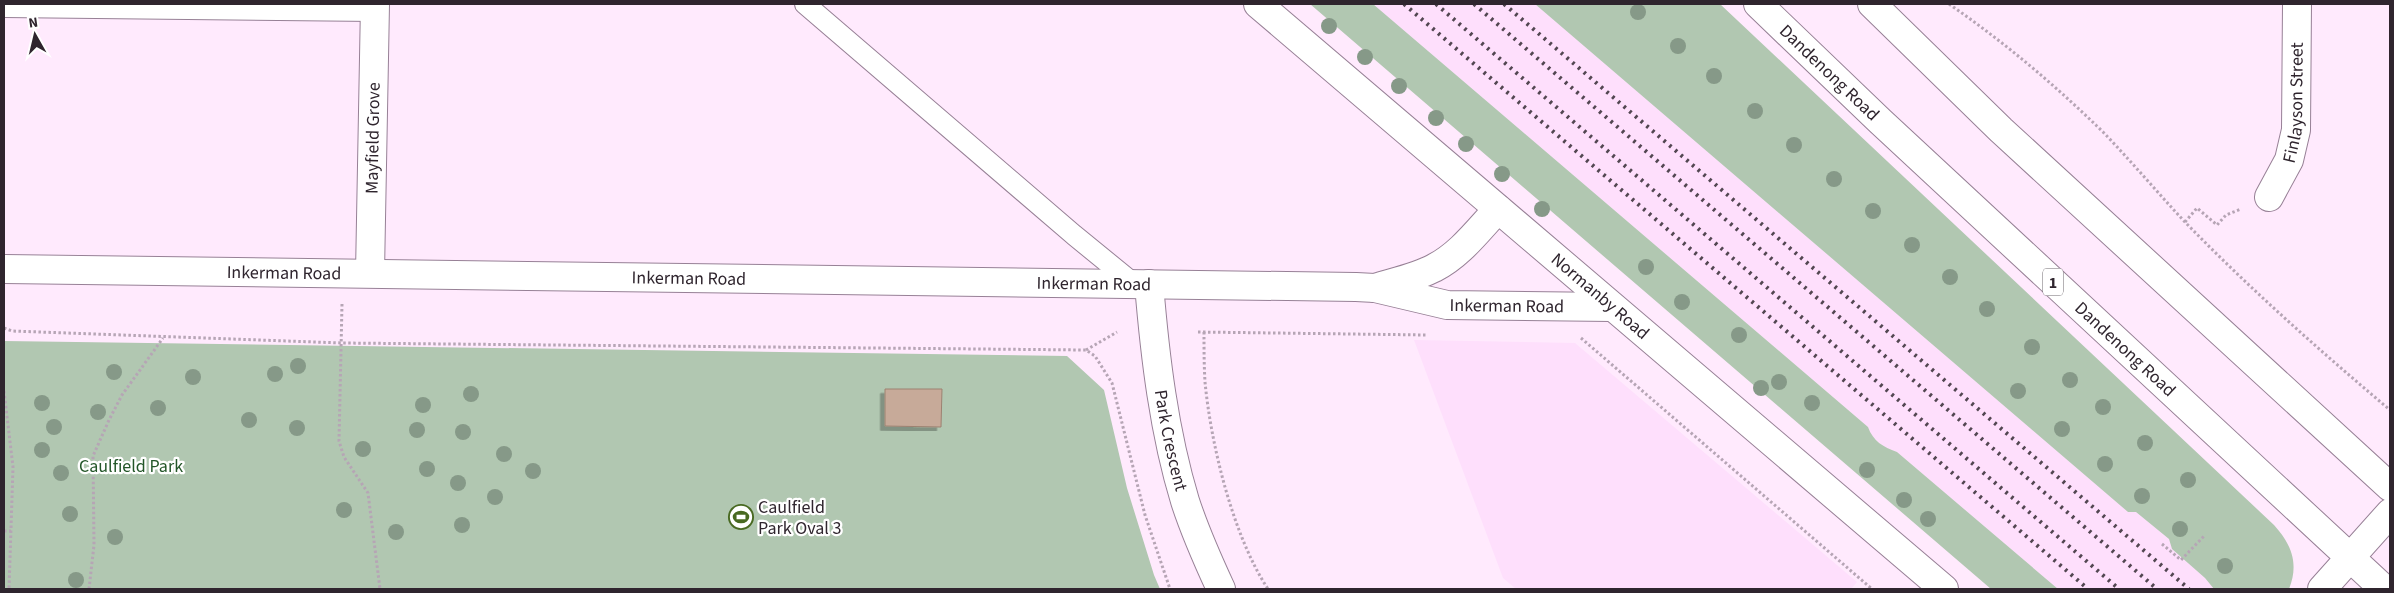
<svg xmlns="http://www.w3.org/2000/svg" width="2394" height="593" viewBox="0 0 2394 593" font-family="'Source Sans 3',sans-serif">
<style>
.built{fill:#fedffc}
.green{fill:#b1c7b1}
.building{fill:#c7aa99;stroke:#9c8171;filter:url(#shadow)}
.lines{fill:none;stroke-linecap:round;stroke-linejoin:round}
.service-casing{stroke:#978096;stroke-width:22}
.minor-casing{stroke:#978096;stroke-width:30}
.tertiary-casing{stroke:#978096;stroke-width:30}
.trunk-casing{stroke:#978096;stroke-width:30}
.path{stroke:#b6a5b5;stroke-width:3;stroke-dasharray:2.5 2.5;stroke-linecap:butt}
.service{stroke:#fff;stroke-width:20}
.minor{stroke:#fff;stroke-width:28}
.tertiary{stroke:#fff;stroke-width:28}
.trunk{stroke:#fff;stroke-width:28}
.rail{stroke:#524651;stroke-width:4;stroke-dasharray:2.5 5;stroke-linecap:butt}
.tree{fill:#869988}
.labels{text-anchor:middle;stroke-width:4.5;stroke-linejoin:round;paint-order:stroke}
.shield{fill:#fff;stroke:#6d666d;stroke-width:1}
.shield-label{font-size:16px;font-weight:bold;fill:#2f252e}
.street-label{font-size:18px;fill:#2f252e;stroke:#fff}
.park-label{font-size:18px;fill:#235628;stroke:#fff}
.poi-label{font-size:18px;fill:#2f252e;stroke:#fff;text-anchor:start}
</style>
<defs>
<filter id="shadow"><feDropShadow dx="-4.5" dy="4.5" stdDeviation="0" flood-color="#0004"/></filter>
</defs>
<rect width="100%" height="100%" fill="#ffeafd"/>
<g class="built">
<path d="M 1373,4 L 1535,4 L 2128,512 L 2136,512 L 2169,539 L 2172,549 L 2205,578 L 2214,589 L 2058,589 L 1897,452 L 1885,448 L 1871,435 L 1868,427 Z"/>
<path d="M 1414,340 L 1575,343 L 1857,582 L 1851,589 L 1516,589 L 1503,578 Z"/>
</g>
<g class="green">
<path d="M 1310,4 L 1373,4 L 1868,427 C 1873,441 1883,447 1897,452 L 2058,589 L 1991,589 Z"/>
<path d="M 1535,4 L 1720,4 L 2274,525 C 2292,545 2299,564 2289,589 L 2214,589 L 2205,578 L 2172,549 L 2169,539 L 2136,512 L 2128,512 Z"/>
<path d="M 4,341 L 1067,356 L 1104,390 L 1127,488 L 1154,575 L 1160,589 L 4,589 Z"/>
</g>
<path class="building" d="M 885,389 L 942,389 L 941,427 L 885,426 Z"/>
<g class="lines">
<defs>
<g id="service">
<path d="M 805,4 L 1074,235 L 1134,284"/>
<path d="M 4,7 L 375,11"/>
</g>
<g id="minor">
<path id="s1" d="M 2269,197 L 2289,160 L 2296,130 L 2297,4"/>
<path id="s2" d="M 370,273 L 375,4"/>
<path id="s3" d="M 1149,284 C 1155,357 1164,432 1185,501 C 1195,532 1208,561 1221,589"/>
<path d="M 2322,589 L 2390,513"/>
</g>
<g id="tertiary">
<path id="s4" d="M 1258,4 L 1944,589"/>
<path id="s5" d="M 4,269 L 1356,287 L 1375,288 L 1447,305 L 1612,307"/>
<path d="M 1375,288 C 1394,282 1417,277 1434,268 C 1460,255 1479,229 1498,209"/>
</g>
<g id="trunk">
<path id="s6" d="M 1758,4 L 1880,121 L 2384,589"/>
<path d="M 1872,4 L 2001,130 L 2390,487"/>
</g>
</defs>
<use href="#service" class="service-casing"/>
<use href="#minor" class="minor-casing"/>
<use href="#tertiary" class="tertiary-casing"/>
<use href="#trunk" class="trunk-casing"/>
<g class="path">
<path d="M 1949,4 C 2004,42 2055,85 2103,132 C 2131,161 2157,192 2184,221 C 2249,288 2319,350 2390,410"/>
<path d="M 2185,222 L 2197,208 L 2217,225 L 2226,215 L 2241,209"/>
<path d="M 342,304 L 339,441 L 344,457 L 368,493 L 380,589"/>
<path d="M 4,328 L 12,331 L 342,343 L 1086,350 L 1095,356 L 1112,383 L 1145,515 L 1170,589"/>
<path d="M 1198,332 L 1427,335"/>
<path d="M 1204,332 C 1204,348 1204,365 1205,382 C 1211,445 1233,536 1268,589"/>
<path d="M 1581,338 L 1872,589"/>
<path d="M 1086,350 L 1117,332"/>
<path d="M 4,391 L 13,467 L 9,589"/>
<path d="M 4,531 L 11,531"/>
<path d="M 2162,544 L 2181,560 L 2205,535"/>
<path d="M 89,589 L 94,545 L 93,456 L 109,420 L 122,395 L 163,338"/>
</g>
<use href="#service" class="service"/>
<use href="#minor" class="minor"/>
<use href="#tertiary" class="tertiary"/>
<use href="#trunk" class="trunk"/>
<g class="rail">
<path d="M 1404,4 L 2088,589"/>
<path d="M 1436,4 L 2119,589"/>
<path d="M 1474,4 L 2157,589"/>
<path d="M 1504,4 L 2189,589"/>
</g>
</g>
<g class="tree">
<circle cx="1638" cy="12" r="8"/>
<circle cx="1329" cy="26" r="8"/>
<circle cx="1678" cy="46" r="8"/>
<circle cx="1365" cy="57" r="8"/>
<circle cx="1714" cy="76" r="8"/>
<circle cx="1399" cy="86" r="8"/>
<circle cx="1755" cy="111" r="8"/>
<circle cx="1436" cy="118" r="8"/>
<circle cx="1466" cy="144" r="8"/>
<circle cx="1794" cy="145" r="8"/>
<circle cx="1502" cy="174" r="8"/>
<circle cx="1834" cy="179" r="8"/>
<circle cx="1542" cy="209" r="8"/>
<circle cx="1873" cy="211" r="8"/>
<circle cx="1912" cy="245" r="8"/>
<circle cx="1646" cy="267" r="8"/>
<circle cx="1950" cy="277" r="8"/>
<circle cx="1682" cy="302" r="8"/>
<circle cx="1987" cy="309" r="8"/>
<circle cx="1739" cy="335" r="8"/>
<circle cx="2032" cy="347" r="8"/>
<circle cx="298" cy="366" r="8"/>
<circle cx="114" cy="372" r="8"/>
<circle cx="275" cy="374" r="8"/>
<circle cx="193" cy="377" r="8"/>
<circle cx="2070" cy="380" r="8"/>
<circle cx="1779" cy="382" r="8"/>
<circle cx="1761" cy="388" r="8"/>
<circle cx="2018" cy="391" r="8"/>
<circle cx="471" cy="394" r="8"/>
<circle cx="42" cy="403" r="8"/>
<circle cx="1812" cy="403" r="8"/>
<circle cx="423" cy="405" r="8"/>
<circle cx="2103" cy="407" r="8"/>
<circle cx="158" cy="408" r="8"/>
<circle cx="98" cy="412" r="8"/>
<circle cx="249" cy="420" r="8"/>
<circle cx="54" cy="427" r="8"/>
<circle cx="297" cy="428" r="8"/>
<circle cx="2062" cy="429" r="8"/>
<circle cx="417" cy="430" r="8"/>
<circle cx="463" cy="432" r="8"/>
<circle cx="2145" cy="443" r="8"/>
<circle cx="363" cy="449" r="8"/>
<circle cx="42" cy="450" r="8"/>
<circle cx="504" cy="454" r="8"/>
<circle cx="2105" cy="464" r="8"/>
<circle cx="427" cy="469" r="8"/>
<circle cx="1867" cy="470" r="8"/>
<circle cx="533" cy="471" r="8"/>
<circle cx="61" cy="473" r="8"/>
<circle cx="2188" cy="480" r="8"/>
<circle cx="458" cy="483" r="8"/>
<circle cx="2142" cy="496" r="8"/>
<circle cx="495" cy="497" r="8"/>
<circle cx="1904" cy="500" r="8"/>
<circle cx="344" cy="510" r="8"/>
<circle cx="70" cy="514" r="8"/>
<circle cx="1928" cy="519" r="8"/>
<circle cx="462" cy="525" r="8"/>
<circle cx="2180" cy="529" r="8"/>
<circle cx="396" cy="532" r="8"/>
<circle cx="115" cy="537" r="8"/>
<circle cx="2225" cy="566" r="8"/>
<circle cx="76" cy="580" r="8"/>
</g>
<defs>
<symbol id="stadium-ring" viewBox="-11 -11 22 22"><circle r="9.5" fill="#fff" stroke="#486921" stroke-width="1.5"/><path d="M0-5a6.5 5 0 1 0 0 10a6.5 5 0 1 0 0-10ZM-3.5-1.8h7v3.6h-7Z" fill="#486921"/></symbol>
</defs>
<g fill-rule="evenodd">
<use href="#stadium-ring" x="727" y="503" width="28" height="28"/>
</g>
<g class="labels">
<rect class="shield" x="2043" y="268.5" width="20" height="27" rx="4"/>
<g class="shield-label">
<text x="2053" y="288">1</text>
</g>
<g class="street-label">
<text dy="6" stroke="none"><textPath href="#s6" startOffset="99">Dandenong Road</textPath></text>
<text dy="6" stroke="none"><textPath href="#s1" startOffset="100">Finlayson Street</textPath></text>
<text dy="6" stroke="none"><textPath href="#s2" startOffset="135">Mayfield Grove</textPath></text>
<text dy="6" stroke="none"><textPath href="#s5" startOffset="280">Inkerman Road</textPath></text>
<text dy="6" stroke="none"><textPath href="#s5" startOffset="685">Inkerman Road</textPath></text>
<text dy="6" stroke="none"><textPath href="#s5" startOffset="1090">Inkerman Road</textPath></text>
<text dy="6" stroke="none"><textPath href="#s4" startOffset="450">Normanby Road</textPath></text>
<text dy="6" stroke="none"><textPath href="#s5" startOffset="1505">Inkerman Road</textPath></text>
<text dy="6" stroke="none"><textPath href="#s6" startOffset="504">Dandenong Road</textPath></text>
<text dy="6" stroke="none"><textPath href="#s3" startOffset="158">Park Crescent</textPath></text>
</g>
<g class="park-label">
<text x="131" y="472">Caulfield Park</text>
</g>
<g class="poi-label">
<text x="758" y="513">Caulfield<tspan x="758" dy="21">Park Oval 3</tspan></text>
</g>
</g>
<rect width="2394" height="593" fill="none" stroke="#2f252e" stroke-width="10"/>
<g transform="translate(35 35) rotate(352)" stroke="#ffffff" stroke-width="4" paint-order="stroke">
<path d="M0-4L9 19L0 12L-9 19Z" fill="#2f252e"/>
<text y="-8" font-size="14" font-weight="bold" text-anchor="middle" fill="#2f252e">N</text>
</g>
</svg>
